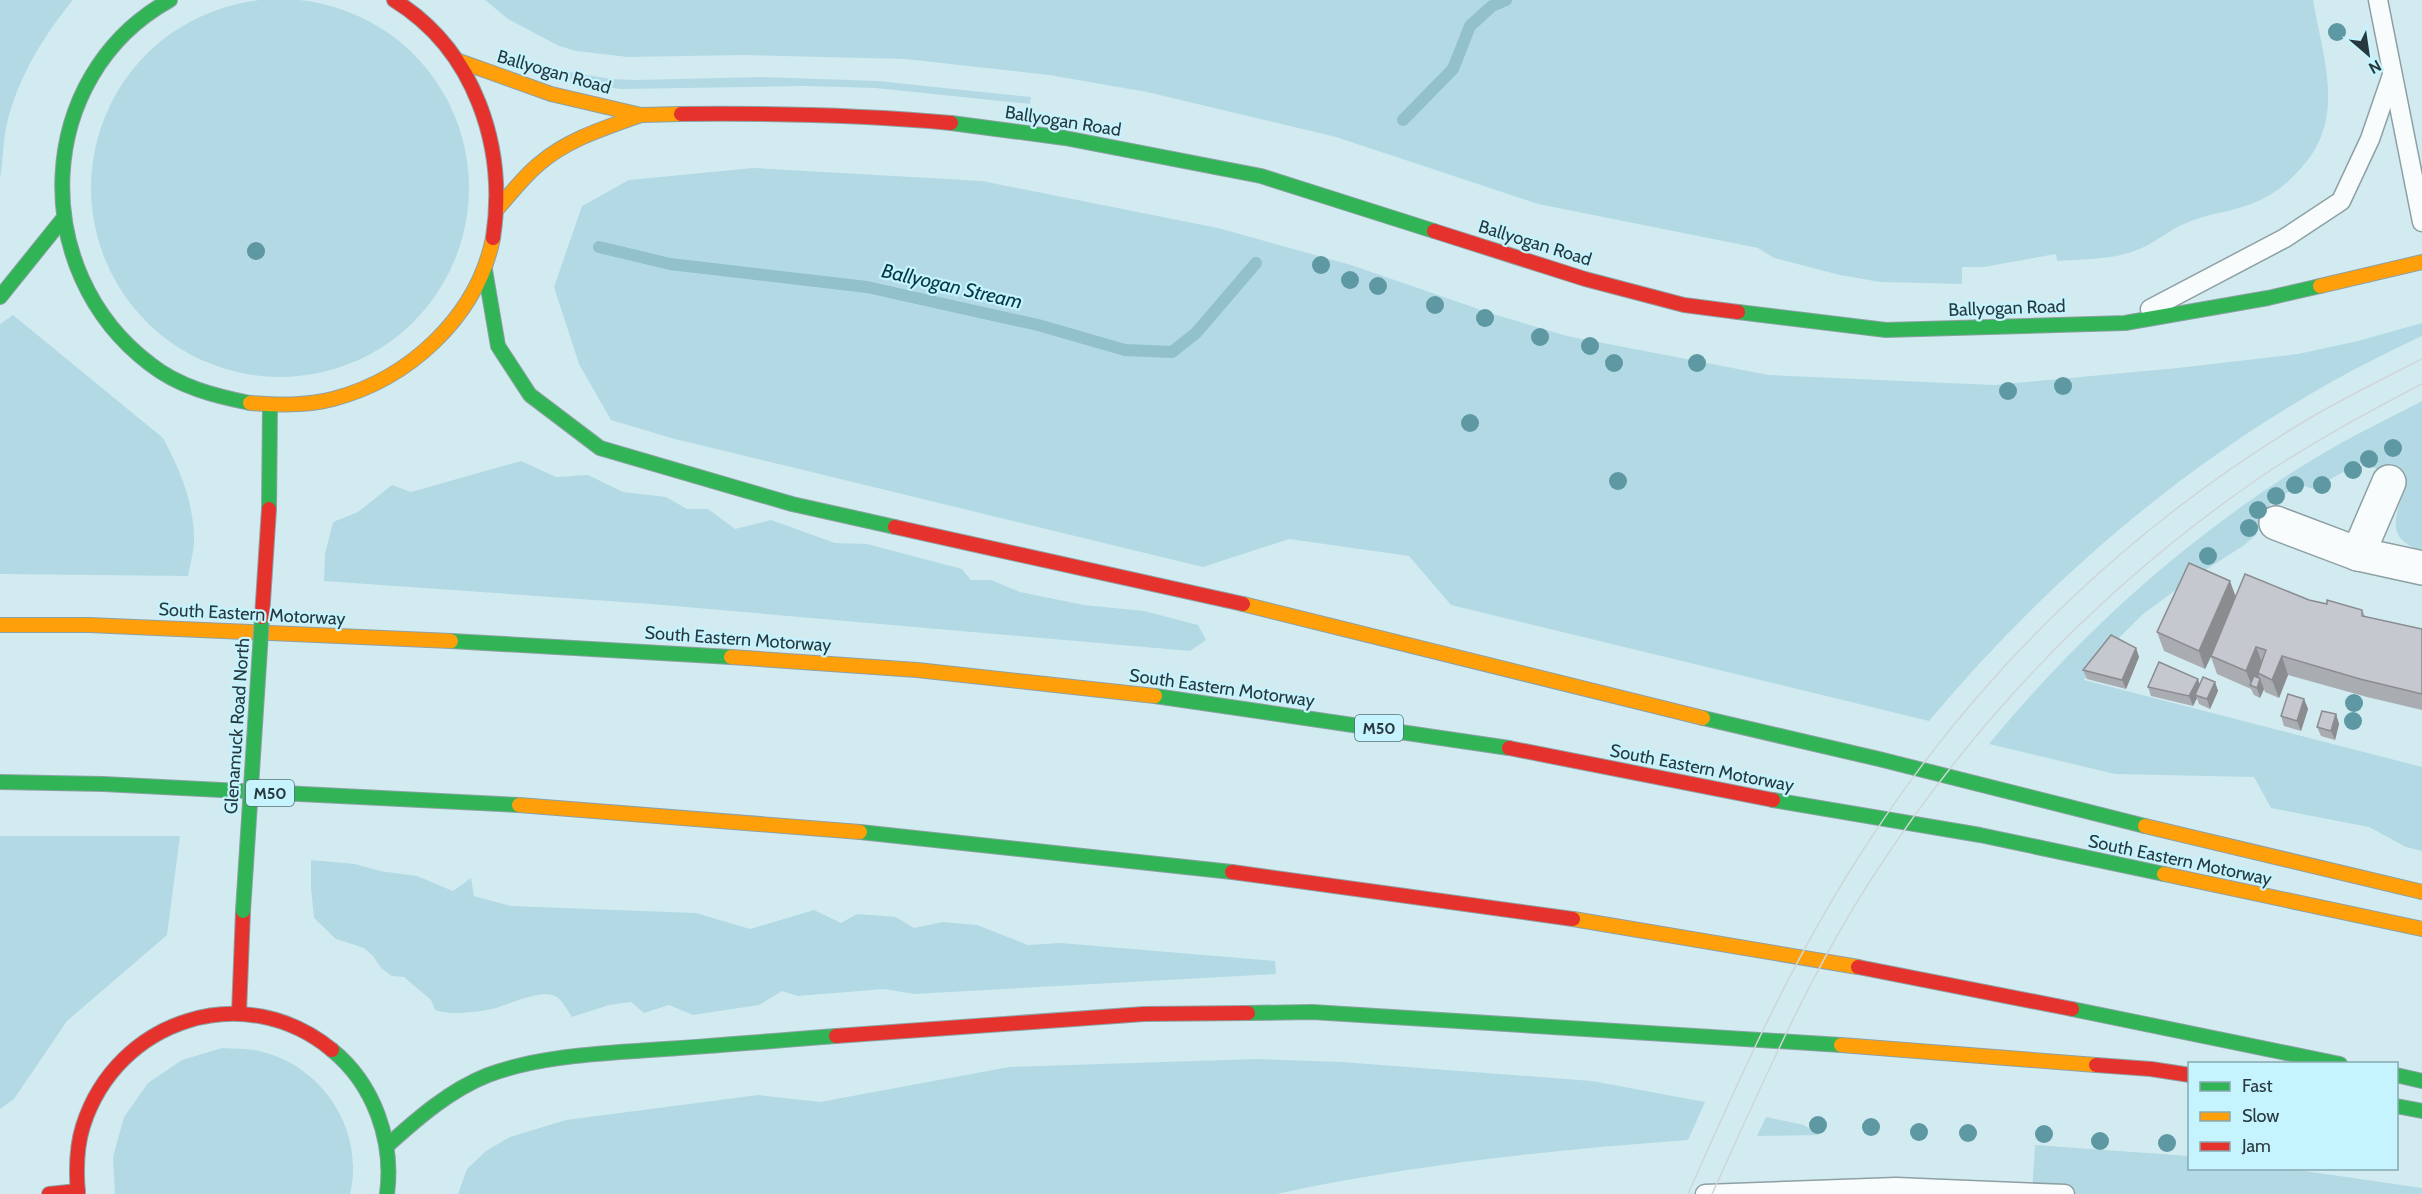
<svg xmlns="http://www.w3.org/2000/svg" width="2422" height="1194" viewBox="0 0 2422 1194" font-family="Cabin,sans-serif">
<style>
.green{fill:#b3dae4}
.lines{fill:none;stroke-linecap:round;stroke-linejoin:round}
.stream{stroke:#92c0cb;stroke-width:12}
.lane-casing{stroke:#8da0a4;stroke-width:21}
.street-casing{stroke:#8da0a4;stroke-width:36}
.fast-casing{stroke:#8da0a4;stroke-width:16}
.slow-casing{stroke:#8da0a4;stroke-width:16}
.jam-casing{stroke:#8da0a4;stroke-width:16}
.lane{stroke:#f8fcfd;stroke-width:18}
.street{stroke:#f8fcfd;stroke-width:33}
.fast{stroke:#30b455;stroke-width:14}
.slow{stroke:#ff9f0a;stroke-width:14}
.jam{stroke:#e5322d;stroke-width:14}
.tram{stroke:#ced6d8;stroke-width:1.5}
.fast-bridge-casing{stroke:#8da0a4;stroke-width:16;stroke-linecap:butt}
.jam-bridge-casing{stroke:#8da0a4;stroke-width:16;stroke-linecap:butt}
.fast-bridge{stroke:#30b455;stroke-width:14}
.jam-bridge{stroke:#e5322d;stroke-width:14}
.tree{fill:#5e98a3}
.wall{fill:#a9acb1}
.shaded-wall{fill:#8a8c90}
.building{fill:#c5c8ce;stroke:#8a8c90;stroke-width:1.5}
.labels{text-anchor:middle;stroke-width:4.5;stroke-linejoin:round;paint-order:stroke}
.shield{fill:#c5f3fe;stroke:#567178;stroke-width:1.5}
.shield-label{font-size:16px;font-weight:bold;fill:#27393e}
.street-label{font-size:18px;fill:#27393e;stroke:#c5f3fe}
.water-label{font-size:20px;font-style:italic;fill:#023943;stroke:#c5f3fe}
</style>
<rect width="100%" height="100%" fill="#d2ebf1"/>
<g class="green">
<circle cx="280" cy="188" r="189"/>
<path d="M 0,0 L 73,0 C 43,36 16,81 6,128 C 3,144 3,162 0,179 Z"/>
<path d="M 485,0 L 2313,0 C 2323,58 2346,117 2303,166 C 2289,182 2276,193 2256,202 C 2234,212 2208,213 2186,223 C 2171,229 2157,241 2142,248 C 2116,260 2085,259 2057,261 L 2056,254 L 1984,267 L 1962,267 L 1962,284 L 1880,282 L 1840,275 L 1774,258 L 1758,248 L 1538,204 L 1336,137 L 1147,92 L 1049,75 L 905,59 L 743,55 L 628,57 L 576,51 L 559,46 L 508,19 Z"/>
<path d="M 569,72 L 611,79 L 635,80 L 761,77 L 878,81 L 1031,97 L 1030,104 L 875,88 L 805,86 L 620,89 L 594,85 L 566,78 Z"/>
<path d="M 753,168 L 982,181 L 1218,228 L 1351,265 L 1493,314 L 1567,336 L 1769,375 L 1994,385 L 2178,368 L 2298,354 L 2358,341 L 2422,323 L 2422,336 C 2230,424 2064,560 1929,721 L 1451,605 L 1409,556 L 1289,539 L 1203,567 L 671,438 L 611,420 L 579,364 L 554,287 L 582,206 L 629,180 Z"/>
<path d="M 13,315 L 163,438 C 181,471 195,506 194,544 C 193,554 190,566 188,576 L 0,574 L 0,324 Z"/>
<path d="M 2422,401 L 2422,551 C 2380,537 2399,512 2406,482 L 2361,462 L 2313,489 L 2299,484 L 2270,505 L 2256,535 L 2243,546 L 2188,581 L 2143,614 L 2117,640 L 2084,680 L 2422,767 L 2422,851 L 2406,847 L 2369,827 L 2271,808 L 2254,777 L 2115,774 L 1989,744 C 2087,625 2207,519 2341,443 C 2367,429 2395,415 2422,401 Z"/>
<path d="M 521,461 L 556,477 L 588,475 L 623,492 L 666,497 L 687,509 L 708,509 L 735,529 L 771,520 L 835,543 L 867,544 L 962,569 L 971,580 L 991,580 L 1020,592 L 1084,605 L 1144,611 L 1198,625 L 1206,640 L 1190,651 L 651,604 L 324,581 L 325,554 L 333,522 L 358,512 L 392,485 L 411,492 Z"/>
<path d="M 0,836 L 180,836 L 167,935 L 67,1021 L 14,1099 L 0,1109 Z"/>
<path d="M 311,860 L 355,864 L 380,871 L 417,876 L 453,891 L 471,878 L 474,896 L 511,906 L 696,913 L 750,929 L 814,910 L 841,923 L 857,914 L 896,917 L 914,928 L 943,922 L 977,925 L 1028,945 L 1061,943 L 1275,961 L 1276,974 L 914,994 L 884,989 L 798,996 L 782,991 L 759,1005 L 693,1015 L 669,1005 L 644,1013 L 631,1002 L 609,1005 L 572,1017 C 568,1011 564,1003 558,998 C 545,987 510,1004 496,1008 C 479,1012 451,1016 435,1010 L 431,1000 L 404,977 L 392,976 L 381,968 L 373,956 L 364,948 L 336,939 L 314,918 L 311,888 Z"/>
<path d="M 222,1048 C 235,1049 251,1048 263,1052 C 325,1068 365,1133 350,1194 L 115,1194 L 113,1157 L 124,1117 L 148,1083 L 182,1060 Z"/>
<path d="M 1257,1059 L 1342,1062 L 1592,1081 L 1705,1102 L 1688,1140 C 1550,1150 1412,1165 1276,1194 L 458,1194 L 467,1169 L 486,1151 L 510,1137 L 566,1120 L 758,1095 L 820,1102 L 1009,1067 Z"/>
<path d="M 1766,1117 L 1804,1125 L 1819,1135 L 1757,1136 Z"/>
<path d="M 2035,1145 L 2189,1156 L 2190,1168 L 2291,1169 L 2422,1188 L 2422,1194 L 2032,1194 Z"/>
</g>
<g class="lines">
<g class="stream">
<path d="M 1403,120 L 1453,69 L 1470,26 L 1492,6 L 1506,0"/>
<path d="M 599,247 L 670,264 L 867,287 L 1038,325 L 1125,350 L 1172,352 L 1196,333 L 1256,263"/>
</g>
<defs>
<g id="lane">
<path d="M 2378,0 L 2422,222"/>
<path d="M 2150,309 L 2285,238 L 2341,201 L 2370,139 L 2392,75"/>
<path d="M 1705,1194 L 1896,1187 L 2065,1194"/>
</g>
<g id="street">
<path d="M 2276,523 L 2358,554 L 2422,568"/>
<path d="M 2358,554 L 2389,482"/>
</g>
<g id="fast">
<path d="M 170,0 C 33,76 27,271 150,364 C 179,387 215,396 250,403"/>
<path d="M 951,123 L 1065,138 L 1261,176 L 1434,231"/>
<path d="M 485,270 L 498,346 L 530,395 L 600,448 L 792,504 L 895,527"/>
<path d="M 0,297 L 62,220"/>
<path d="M 1738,312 L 1886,330 L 2125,323 L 2268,298 L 2320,286"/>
<path d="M 269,509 L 270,406"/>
<path d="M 451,641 L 731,657"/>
<path d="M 1155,696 L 1509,748"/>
<path d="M 1703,718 L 1879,759 L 2145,826"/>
<path d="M 0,782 L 103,784 L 519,805"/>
<path d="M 1773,800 L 1980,835 L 2164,874"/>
<path d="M 860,832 L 1232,872"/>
<path d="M 2072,1009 L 2340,1064"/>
<path d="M 1248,1013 L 1312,1012 L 1841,1045"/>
<path d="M 332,1050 C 374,1084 394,1141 387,1194"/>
<path d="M 2396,1075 L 2422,1081"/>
<path d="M 2396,1106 L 2422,1111"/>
<path d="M 388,1145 C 418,1118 450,1090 488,1075 C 539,1056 596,1054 650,1050 C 712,1046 774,1041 836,1036"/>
</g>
<g id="slow">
<path d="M 459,61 L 551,94 L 641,115 L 681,114"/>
<path d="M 497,209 C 511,194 523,177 539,164 C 568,139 605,128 641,115"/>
<path d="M 2320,286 L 2422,262"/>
<path d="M 250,403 C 278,405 306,406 333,399 C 409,379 477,317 493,238"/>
<path d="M 1243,604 L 1703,718"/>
<path d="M 0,625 L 89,625 L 451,641"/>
<path d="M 731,657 L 917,670 L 1155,696"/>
<path d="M 519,805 L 860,832"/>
<path d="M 2145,826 L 2422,892"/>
<path d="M 2164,874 L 2422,929"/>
<path d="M 1573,919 L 1858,967"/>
<path d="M 1841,1045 L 2096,1065"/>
</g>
<g id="jam">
<path d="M 394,0 C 475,50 507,147 493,238"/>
<path d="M 681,114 C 772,113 861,115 951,123"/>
<path d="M 1434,231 L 1585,279 L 1684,305 L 1738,312"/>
<path d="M 895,527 L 1243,604"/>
<path d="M 1509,748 L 1773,800"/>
<path d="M 1232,872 L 1573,919"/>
<path d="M 1858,967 L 2072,1009"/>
<path d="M 239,1013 L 243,911"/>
<path d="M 836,1036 L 1144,1014 L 1248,1013"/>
<path d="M 2096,1065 L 2151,1069 L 2190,1075"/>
<path d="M 49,1194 L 78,1191"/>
<path d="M 78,1194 C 76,1171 76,1148 83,1126 C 117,1019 245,978 332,1050"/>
</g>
</defs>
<use href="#lane" class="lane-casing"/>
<use href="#street" class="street-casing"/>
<use href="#fast" class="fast-casing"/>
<use href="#slow" class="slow-casing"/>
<use href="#jam" class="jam-casing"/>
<use href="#lane" class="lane"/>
<use href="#street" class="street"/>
<use href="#fast" class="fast"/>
<use href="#slow" class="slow"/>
<use href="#jam" class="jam"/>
<g class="tram">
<path d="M 1688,1194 C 1742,1072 1797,949 1871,838 C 1981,669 2133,524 2305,421 C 2343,398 2383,379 2422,359"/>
<path d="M 1712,1194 C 1761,1087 1808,977 1872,878 C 1974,720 2104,585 2259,478 C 2311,443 2366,413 2422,384"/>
</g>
<defs>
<path id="fast-bridge" d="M 243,911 L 262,617"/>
<path id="jam-bridge" d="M 262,617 L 269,509"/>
</defs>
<use href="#fast-bridge" class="fast-bridge-casing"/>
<use href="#jam-bridge" class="jam-bridge-casing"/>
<use href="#fast-bridge" class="fast-bridge"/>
<use href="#jam-bridge" class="jam-bridge"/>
</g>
<g class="tree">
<circle cx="2337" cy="32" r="9"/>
<circle cx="256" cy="251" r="9"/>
<circle cx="1321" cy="265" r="9"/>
<circle cx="1350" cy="280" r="9"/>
<circle cx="1378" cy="286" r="9"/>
<circle cx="1435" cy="305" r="9"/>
<circle cx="1485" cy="318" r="9"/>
<circle cx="1540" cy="337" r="9"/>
<circle cx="1590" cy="346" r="9"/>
<circle cx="1614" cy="363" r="9"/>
<circle cx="1697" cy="363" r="9"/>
<circle cx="2063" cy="386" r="9"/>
<circle cx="2008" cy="391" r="9"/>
<circle cx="1470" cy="423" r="9"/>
<circle cx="2393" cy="448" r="9"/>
<circle cx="2369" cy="459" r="9"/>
<circle cx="2353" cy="470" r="9"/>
<circle cx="1618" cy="481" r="9"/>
<circle cx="2295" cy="485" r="9"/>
<circle cx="2322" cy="485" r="9"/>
<circle cx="2276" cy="496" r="9"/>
<circle cx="2258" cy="510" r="9"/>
<circle cx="2249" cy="528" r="9"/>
<circle cx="2208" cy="556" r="9"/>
<circle cx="2354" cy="703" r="9"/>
<circle cx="2353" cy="721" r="9"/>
<circle cx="1818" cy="1125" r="9"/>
<circle cx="1871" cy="1127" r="9"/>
<circle cx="1919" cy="1132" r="9"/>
<circle cx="1968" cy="1133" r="9"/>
<circle cx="2044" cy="1134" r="9"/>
<circle cx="2100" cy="1141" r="9"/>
<circle cx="2167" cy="1143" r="9"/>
</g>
<g class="wall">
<path d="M 2236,596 L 2309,600 L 2327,604 L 2362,610 L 2365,616 L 2422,629 L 2422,710 L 2367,697 L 2288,675 L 2279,698 L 2265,692 L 2264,689 L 2260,698 L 2254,695 L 2251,689 L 2217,674 L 2211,657 L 2205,669 L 2164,651 L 2157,632 Z"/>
<path d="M 2136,648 L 2139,657 L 2126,689 L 2087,679 L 2083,670 Z"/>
<path d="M 2215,682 L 2218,691 L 2210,709 L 2199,704 L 2197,698 L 2193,706 L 2151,696 L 2148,687 L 2200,685 Z"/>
<path d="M 2304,699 L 2308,709 L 2301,731 L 2284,726 L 2281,716 Z"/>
<path d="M 2336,714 L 2339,724 L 2335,740 L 2321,736 L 2317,727 Z"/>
</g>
<g class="shaded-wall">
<path d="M 2230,581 L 2237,600 L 2205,669 L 2199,651 Z"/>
<path d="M 2256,647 L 2263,665 L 2258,673 L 2259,676 L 2254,687 L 2252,686 L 2246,671 Z"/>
<path d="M 2136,648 L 2139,657 L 2126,689 L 2122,680 Z"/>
<path d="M 2282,656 L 2288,675 L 2279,698 L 2272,680 Z"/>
<path d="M 2198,679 L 2201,689 L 2195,695 L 2197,698 L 2193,706 L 2189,696 Z"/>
<path d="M 2260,679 L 2264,689 L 2260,698 L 2257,688 Z"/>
<path d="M 2215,682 L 2218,691 L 2210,709 L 2207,699 Z"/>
<path d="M 2304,699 L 2308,709 L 2301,731 L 2297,721 Z"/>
<path d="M 2336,714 L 2339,724 L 2335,740 L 2331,731 Z"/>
</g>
<g class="building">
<path d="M 2189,563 L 2230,581 L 2199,651 L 2157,632 Z"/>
<path d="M 2245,574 L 2309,600 L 2327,604 L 2327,600 L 2362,610 L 2362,616 L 2422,629 L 2422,694 L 2360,679 L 2282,656 L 2272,680 L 2258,673 L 2266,650 L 2256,647 L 2246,671 L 2211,656 Z"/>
<path d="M 2111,635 L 2136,648 L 2122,680 L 2083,670 Z"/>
<path d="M 2159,662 L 2198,679 L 2189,696 L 2148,687 Z"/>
<path d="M 2254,676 L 2259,678 L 2260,679 L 2257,688 L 2250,685 Z"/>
<path d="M 2203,677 L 2215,682 L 2207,699 L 2195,695 Z"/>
<path d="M 2288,694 L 2304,699 L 2297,721 L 2281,716 Z"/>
<path d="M 2322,711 L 2336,714 L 2331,731 L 2317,727 Z"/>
</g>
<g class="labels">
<g class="shield">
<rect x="1355" y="715" width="48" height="26" rx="4.5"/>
<rect x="246" y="780" width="48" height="26" rx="4.5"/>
</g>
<g class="shield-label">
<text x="1379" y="734">M50</text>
<text x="270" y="799">M50</text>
</g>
<g class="street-label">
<text transform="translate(554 72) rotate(16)" y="6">Ballyogan Road</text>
<text transform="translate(1063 121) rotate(9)" y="6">Ballyogan Road</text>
<text transform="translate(1535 243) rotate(17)" y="6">Ballyogan Road</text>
<text transform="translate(2007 308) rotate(-2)" y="6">Ballyogan Road</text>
<text transform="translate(252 614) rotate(3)" y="6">South Eastern Motorway</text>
<text transform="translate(738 639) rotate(4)" y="6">South Eastern Motorway</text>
<text transform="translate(1222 688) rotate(8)" y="6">South Eastern Motorway</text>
<text transform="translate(237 726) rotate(-86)" y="6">Glenamuck Road North</text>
<text transform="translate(1702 768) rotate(11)" y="6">South Eastern Motorway</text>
<text transform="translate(2180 860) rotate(12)" y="6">South Eastern Motorway</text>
</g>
<g class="water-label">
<text transform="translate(952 286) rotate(13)" y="7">Ballyogan Stream</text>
</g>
</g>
<rect x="2188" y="1062" width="210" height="108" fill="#c5f3fe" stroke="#86a9b1" stroke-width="1.5"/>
<rect x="2200" y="1082" width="30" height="9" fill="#30b455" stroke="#86a9b1" stroke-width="1.5"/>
<text x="2242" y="1092" font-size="18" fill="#27393e">Fast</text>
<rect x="2200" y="1112" width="30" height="9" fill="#ff9f0a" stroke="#86a9b1" stroke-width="1.5"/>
<text x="2242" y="1122" font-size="18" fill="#27393e">Slow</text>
<rect x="2200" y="1142" width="30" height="9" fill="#e5322d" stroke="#86a9b1" stroke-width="1.5"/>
<text x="2242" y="1152" font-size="18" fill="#27393e">Jam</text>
<g transform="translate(2368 54) rotate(151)" stroke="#c5f3fe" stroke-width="4.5" paint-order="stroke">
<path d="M0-4.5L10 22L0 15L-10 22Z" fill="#27393e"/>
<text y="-9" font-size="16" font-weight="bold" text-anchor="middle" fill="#27393e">N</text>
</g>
</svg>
